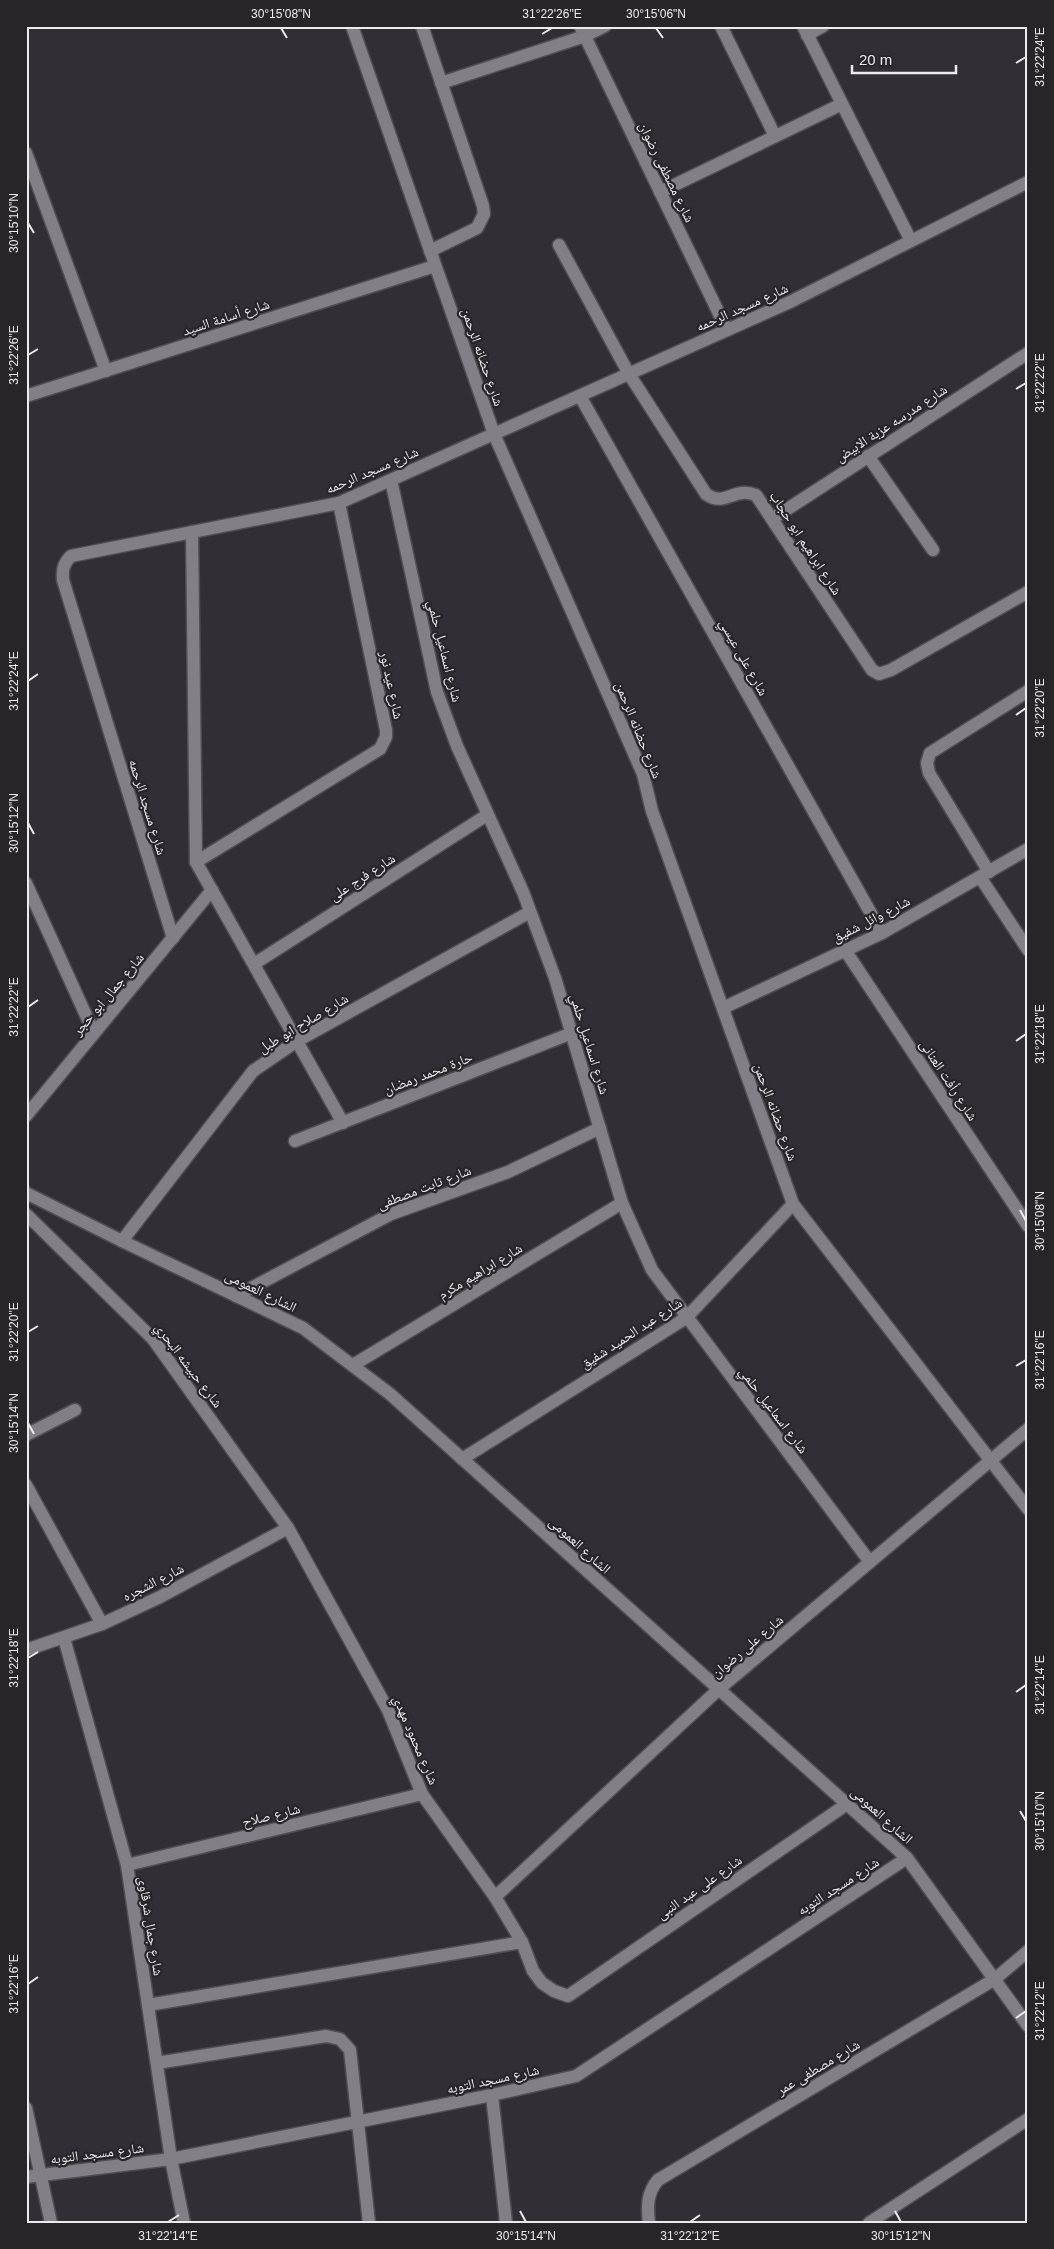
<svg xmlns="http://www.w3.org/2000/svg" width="1054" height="2249" viewBox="0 0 1054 2249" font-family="Helvetica,'Noto Naskh Arabic',sans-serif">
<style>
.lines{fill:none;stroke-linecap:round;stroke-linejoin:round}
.street-casing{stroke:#514d53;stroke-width:15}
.secondary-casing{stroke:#514d53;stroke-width:15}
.street{stroke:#847e86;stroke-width:12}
.secondary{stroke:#847e86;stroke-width:12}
.ticks{fill:none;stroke:#eeebef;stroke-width:2}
.labels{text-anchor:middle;stroke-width:4.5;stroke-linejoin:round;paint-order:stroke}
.street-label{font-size:14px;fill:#eeebef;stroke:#29242a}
.neatline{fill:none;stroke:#eeebef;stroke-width:2}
.ticks-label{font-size:12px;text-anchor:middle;fill:#eeebef}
</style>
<rect width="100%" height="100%" fill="#332e35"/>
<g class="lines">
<defs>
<g id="street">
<path d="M 352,26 L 494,434 L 643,774 L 652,811 L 793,1204 L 1028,1509"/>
<path d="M 422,26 L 483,206 L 484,214 L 477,228 L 430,251"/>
<path d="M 580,26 L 727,330"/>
<path d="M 721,26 L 775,136"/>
<path d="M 803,26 L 911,241"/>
<path d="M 807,35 L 823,26"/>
<path d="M 441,83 L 585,36 L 605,26"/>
<path d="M 26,153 L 106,371"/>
<path d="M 660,192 L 842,104"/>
<path d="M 559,245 L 629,374 L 706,494 C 726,508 733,486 756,495 L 872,670 L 879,674 L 891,670 L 1028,592"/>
<path d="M 26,396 L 435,266"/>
<path d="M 580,396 L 882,933"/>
<path d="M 868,456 L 933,550"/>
<path d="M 391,480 L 437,692 L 457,746 L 523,892 L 555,978 L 622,1203 L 652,1270 L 870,1562"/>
<path d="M 772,519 L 1028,353"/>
<path d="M 192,532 L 196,862 L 343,1123"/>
<path d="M 196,862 L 380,749 L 386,737 L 386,730 L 339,503"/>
<path d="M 989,872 L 929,773 L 927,763 L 930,753 L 1028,691"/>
<path d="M 980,877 L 1028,950"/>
<path d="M 26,883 L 94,1033"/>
<path d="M 173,938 L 63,580 C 62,569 64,563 71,556 L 339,503 L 790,302 L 1028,182"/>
<path d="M 845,950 L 1028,1226"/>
<path d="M 254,964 L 487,815"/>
<path d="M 723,1008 L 882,933 L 1028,849"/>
<path d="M 26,1116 L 212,890"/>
<path d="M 295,1141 L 572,1033"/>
<path d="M 27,1215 L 153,1339 L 288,1528 L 388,1710 L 422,1794 L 495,1897 L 522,1942 L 533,1971 L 542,1983 L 554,1991 L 568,1996 L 847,1804"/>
<path d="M 122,1241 L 253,1071 L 297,1041 L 530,912"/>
<path d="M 236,1296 L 391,1214 L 508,1172 L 600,1128"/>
<path d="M 353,1365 L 622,1203"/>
<path d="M 26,1435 L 75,1410"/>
<path d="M 462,1459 L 686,1318 L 793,1204"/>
<path d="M 26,1485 L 102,1624"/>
<path d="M 64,1638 L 127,1865 L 171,2159 L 184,2223"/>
<path d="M 26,1650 L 102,1624 L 160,1597 L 288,1528"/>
<path d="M 127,1865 L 422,1794"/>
<path d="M 495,1897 L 719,1689 L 1028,1429"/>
<path d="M 148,2005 L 522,1942"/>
<path d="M 157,2063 L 326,2036 L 340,2039 L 350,2050 L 369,2223"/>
<path d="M 492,2095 L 506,2223"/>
<path d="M 26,2108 L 51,2223"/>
<path d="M 26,2177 L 171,2159 L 492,2095 L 576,2076 L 907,1858"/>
<path d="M 649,2223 C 647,2206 647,2193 658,2180 L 995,1979 L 1028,1951"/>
<path d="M 869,2223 L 1028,2119"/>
</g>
<path id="secondary" d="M 26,1193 L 122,1241 L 303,1328 L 390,1394 L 907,1858 L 1028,2026"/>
</defs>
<use href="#street" class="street-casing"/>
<use href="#secondary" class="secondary-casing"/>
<use href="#street" class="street"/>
<use href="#secondary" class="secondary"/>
</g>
<path class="ticks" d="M 281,28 L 287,38M 656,28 L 663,38M 542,34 L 552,28M 1016,63 L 1026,57M 28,223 L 34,233M 28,355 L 38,349M 1016,389 L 1026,383M 28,681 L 38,674M 1016,715 L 1026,708M 28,823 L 34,834M 28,1007 L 38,1000M 1016,1041 L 1026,1034M 1020,1210 L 1026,1221M 28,1332 L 38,1326M 1016,1366 L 1026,1360M 28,1423 L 34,1434M 28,1658 L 38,1652M 1016,1692 L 1026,1685M 1020,1811 L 1026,1821M 28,1984 L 38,1977M 1016,2018 L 1026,2011M 520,2211 L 526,2222M 895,2211 L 901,2222M 168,2222 L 179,2215M 690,2222 L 700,2215"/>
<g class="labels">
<g class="street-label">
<text transform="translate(667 172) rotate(64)" y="5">شارع مصطفى رضوان</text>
<text transform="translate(742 307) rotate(-24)" y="5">شارع مسجد الرحمه</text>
<text transform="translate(226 317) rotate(-18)" y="5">شارع أسامة السيد</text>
<text transform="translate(483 357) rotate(71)" y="5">شارع حضانه الرحمن</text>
<text transform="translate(891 423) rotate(-33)" y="5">شارع مدرسه عزبة الابيض</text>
<text transform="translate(372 470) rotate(-23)" y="5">شارع مسجد الرحمه</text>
<text transform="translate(806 543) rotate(57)" y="5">شارع ابراهيم ابو حجاب</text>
<text transform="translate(445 651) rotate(76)" y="5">شارع اسماعيل حلمي</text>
<text transform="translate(744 657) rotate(61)" y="5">شارع على عيسي</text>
<text transform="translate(392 685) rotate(78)" y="5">شارع عيد نور</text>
<text transform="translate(639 730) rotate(68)" y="5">شارع حضانه الرحمن</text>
<text transform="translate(148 807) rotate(73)" y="5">شارع مسجد الرحمه</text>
<text transform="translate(362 877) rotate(-33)" y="5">شارع فرج على</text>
<text transform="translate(871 919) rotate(-27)" y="5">شارع وائل شفيق</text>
<text transform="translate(108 994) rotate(-50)" y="5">شارع جمال ابو حجر</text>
<text transform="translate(303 1023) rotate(-31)" y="5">شارع صلاح ابو طبل</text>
<text transform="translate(590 1044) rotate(73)" y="5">شارع اسماعيل حلمي</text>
<text transform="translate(428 1073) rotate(-21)" y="5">حارة محمد رمضان</text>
<text transform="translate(949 1080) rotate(57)" y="5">شارع رأفت العنانى</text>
<text transform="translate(776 1112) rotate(70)" y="5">شارع حضانه الرحمن</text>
<text transform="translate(424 1187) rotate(-21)" y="5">شارع ثابت مصطفى</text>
<text transform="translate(480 1271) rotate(-31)" y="5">شارع ابراهيم مكرم</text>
<text transform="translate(261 1291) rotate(26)" y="5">الشارع العمومى</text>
<text transform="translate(631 1333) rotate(-33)" y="5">شارع عبد الحميد شفيق</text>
<text transform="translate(189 1365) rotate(53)" y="5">شارع حبيشه البحري</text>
<text transform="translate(774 1410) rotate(53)" y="5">شارع اسماعيل حلمي</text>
<text transform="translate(580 1545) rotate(42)" y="5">الشارع العمومى</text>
<text transform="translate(153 1582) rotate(-27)" y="5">شارع الشجره</text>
<text transform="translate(747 1646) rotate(-40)" y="5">شارع على رضوان</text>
<text transform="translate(416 1740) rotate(67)" y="5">شارع محمود مهدي</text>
<text transform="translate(271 1815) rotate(-14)" y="5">شارع صلاح</text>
<text transform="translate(882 1815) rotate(42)" y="5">الشارع العمومى</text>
<text transform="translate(838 1886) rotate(-33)" y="5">شارع مسجد التوبه</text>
<text transform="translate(699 1887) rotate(-35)" y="5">شارع على عبد النبى</text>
<text transform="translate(151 1926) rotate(81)" y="5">شارع جمال شرقاوى</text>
<text transform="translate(818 2067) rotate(-31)" y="5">شارع مصطفى عمر</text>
<text transform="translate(493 2079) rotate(-12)" y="5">شارع مسجد التوبه</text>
<text transform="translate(97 2153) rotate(-7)" y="5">شارع مسجد التوبه</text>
</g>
</g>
<rect width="1054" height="2249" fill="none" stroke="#29242a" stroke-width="55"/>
<path d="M852 65v8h104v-8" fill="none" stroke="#eeebef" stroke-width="2.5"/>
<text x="859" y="65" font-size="15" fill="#eeebef" stroke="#29242a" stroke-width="4" paint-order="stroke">20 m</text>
<rect x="28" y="28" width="998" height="2194" class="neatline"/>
<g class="ticks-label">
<text x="281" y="18">30°15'08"N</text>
<text x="552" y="18">31°22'26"E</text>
<text x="656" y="18">30°15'06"N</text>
<text transform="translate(1040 57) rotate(-90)" y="4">31°22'24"E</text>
<text transform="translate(14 223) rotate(-90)" y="4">30°15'10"N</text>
<text transform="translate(14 355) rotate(-90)" y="4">31°22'26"E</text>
<text transform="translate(1040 383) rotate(-90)" y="4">31°22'22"E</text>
<text transform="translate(14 681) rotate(-90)" y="4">31°22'24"E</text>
<text transform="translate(1040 708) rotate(-90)" y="4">31°22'20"E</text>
<text transform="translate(14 823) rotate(-90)" y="4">30°15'12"N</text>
<text transform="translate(14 1007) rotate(-90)" y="4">31°22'22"E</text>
<text transform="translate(1040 1034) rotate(-90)" y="4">31°22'18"E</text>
<text transform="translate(1040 1221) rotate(-90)" y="4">30°15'08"N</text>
<text transform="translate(14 1332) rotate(-90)" y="4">31°22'20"E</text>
<text transform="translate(1040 1360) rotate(-90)" y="4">31°22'16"E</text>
<text transform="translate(14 1423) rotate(-90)" y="4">30°15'14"N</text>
<text transform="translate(14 1658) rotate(-90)" y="4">31°22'18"E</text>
<text transform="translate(1040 1685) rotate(-90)" y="4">31°22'14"E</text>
<text transform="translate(1040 1821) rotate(-90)" y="4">30°15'10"N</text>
<text transform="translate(14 1984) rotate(-90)" y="4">31°22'16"E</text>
<text transform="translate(1040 2011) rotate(-90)" y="4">31°22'12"E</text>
<text x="168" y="2240">31°22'14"E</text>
<text x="526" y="2240">30°15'14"N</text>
<text x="690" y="2240">31°22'12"E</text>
<text x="901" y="2240">30°15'12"N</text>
</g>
</svg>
